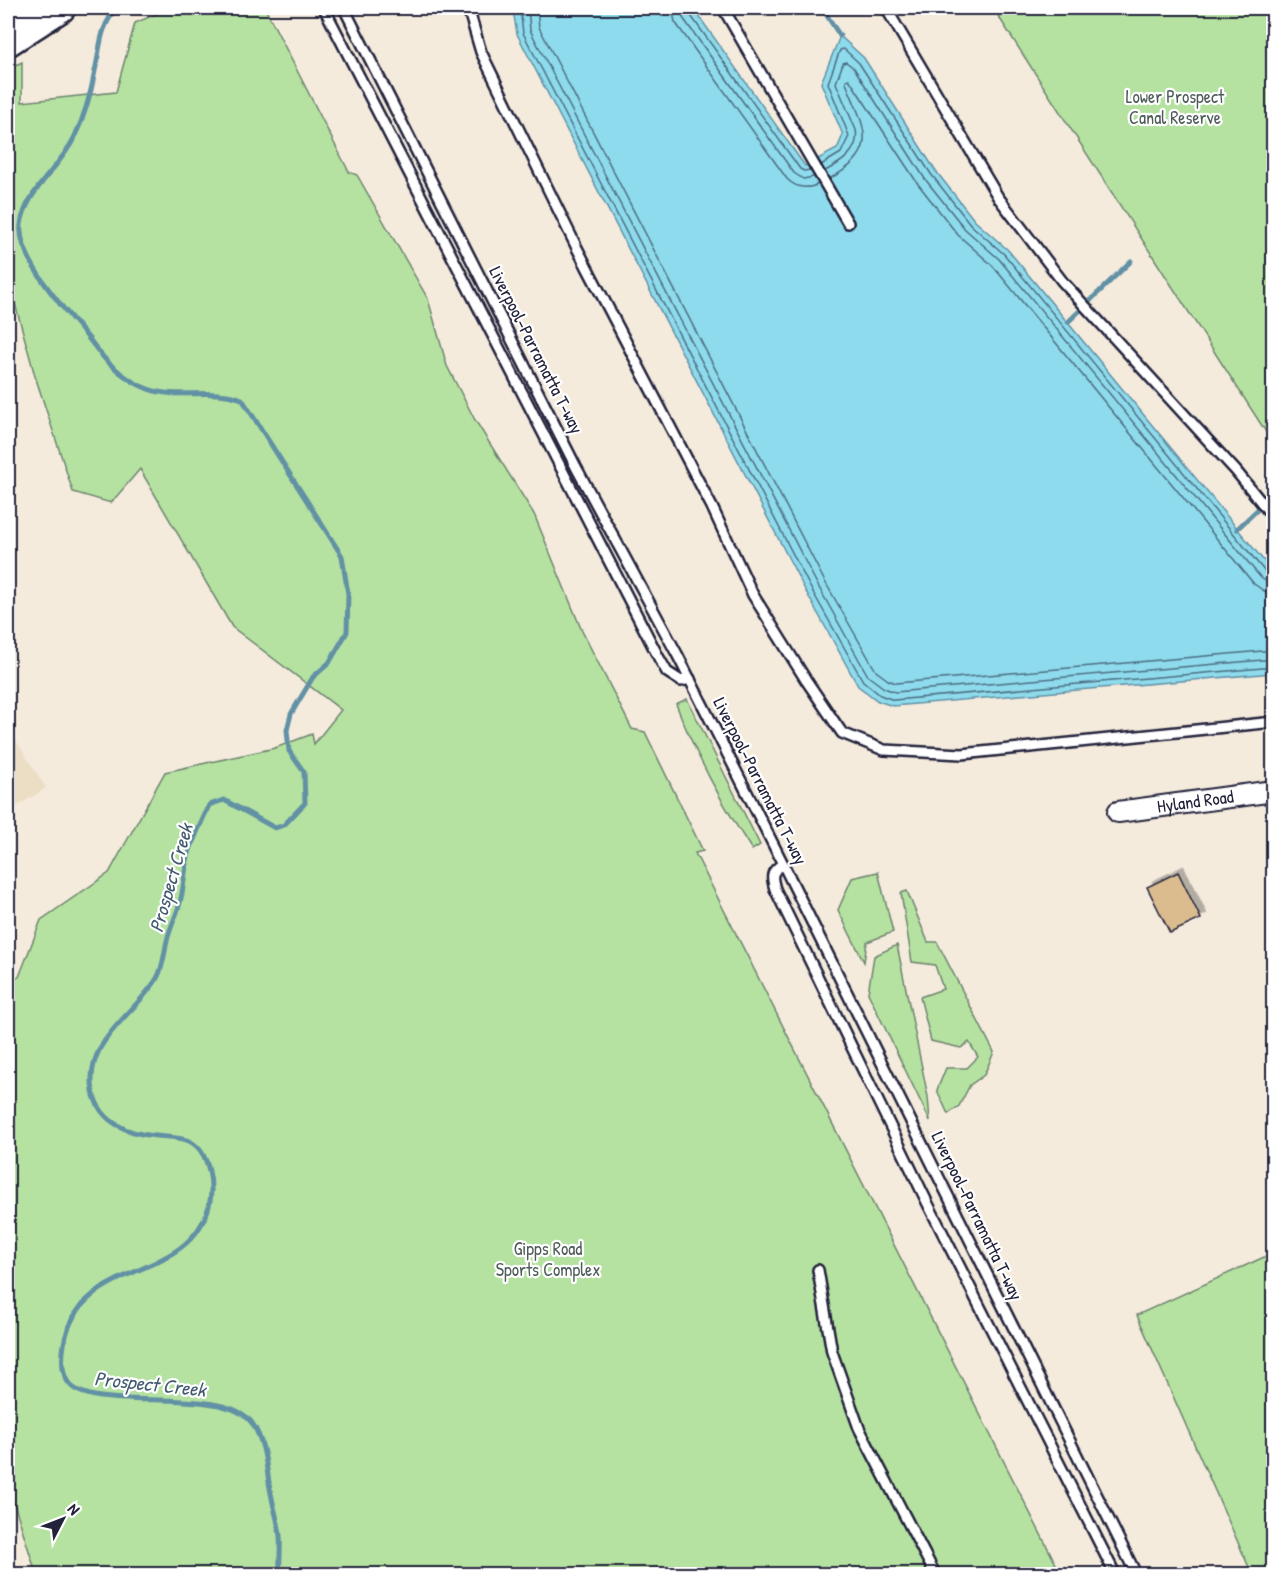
<svg xmlns="http://www.w3.org/2000/svg" width="1281" height="1582" viewBox="0 0 1281 1582" font-family="'Patrick Hand',sans-serif">
<style>
.built{fill:#ecddc5}
.green{fill:#b5e2a0;stroke:#6c826e;stroke-width:1.5}
.water{fill:#8ddbec;stroke:#6291a5;stroke-width:1.5}
.lines{fill:none;stroke-linecap:round;stroke-linejoin:round}
.shore{stroke:#4d6c82;stroke-width:1.5}
.stream{stroke:#6291a5;stroke-width:5}
.building{fill:#dbbc8e;stroke:#22223b;stroke-width:1.5;filter:url(#shadow)}
.lane-casing{stroke:#22223b;stroke-width:14}
.street-casing{stroke:#22223b;stroke-width:24}
.secondary-casing{stroke:#22223b;stroke-width:32}
.lane{stroke:#fff;stroke-width:9}
.street{stroke:#fff;stroke-width:20}
.secondary{stroke:#fff;stroke-width:27}
.labels{text-anchor:middle;stroke-width:4.5;stroke-linejoin:round;paint-order:stroke}
.park-label{font-size:18px;fill:#4e5c59;stroke:#fff}
.street-label{font-size:18px;fill:#22223b;stroke:#fff}
.water-label{font-size:20px;font-style:italic;fill:#425a70;stroke:#fff}
</style>
<defs>
<filter id="shadow"><feDropShadow dx="5.5" dy="-5.5" stdDeviation="0" flood-color="#0004"/></filter>
</defs>
<rect width="100%" height="100%" fill="#f4ebdd"/>
<filter id="ink" filterUnits="userSpaceOnUse"><feTurbulence type="fractalNoise" baseFrequency=".0167" numOctaves="2"/><feDisplacementMap in="SourceGraphic" scale="12" xChannelSelector="R" yChannelSelector="G"/><feConvolveMatrix kernelMatrix="1 2 1 2 8 2 1 2 1" color-interpolation-filters="sRGB"/></filter>
<g filter="url(#ink)">
<path class="built" d="M 8,728 L 46,788 L 8,812 Z"/>
<g class="green">
<path d="M 170,8 L 265,8 L 349,172 L 357,175 L 428,299 L 447,366 L 475,420 L 534,514 L 582,631 L 632,729 L 645,732 L 703,851 L 695,853 L 1061,1574 L 34,1574 L 35,1570 L 8,1484 L 8,982 L 19,977 L 41,920 L 109,873 L 165,772 L 275,748 L 312,734 L 314,744 L 341,710 L 232,627 L 140,469 L 111,503 L 73,492 L 35,376 L 8,278 L 8,69 L 22,62 L 22,102 L 116,92 L 135,23 Z"/>
<path d="M 993,8 L 1268,8 L 1273,14 L 1273,443 Z"/>
<path d="M 687,699 L 760,845 L 752,850 C 722,804 696,756 676,704 Z"/>
<path d="M 878,872 L 893,932 L 867,942 L 864,962 L 838,910 L 852,878 Z"/>
<path d="M 907,891 L 928,942 L 937,942 L 994,1052 L 984,1075 L 970,1085 L 959,1106 L 948,1114 L 937,1090 L 946,1068 L 967,1068 L 978,1057 L 969,1042 L 961,1048 L 931,1041 L 920,997 L 943,989 L 935,965 L 912,962 L 901,893 Z"/>
<path d="M 897,945 L 928,1097 L 930,1121 L 868,993 L 874,956 Z"/>
<path d="M 1273,1253 L 1273,1574 L 1252,1574 L 1137,1315 Z"/>
</g>
<path class="water" d="M 515,8 L 693,8 L 805,166 L 837,149 L 843,135 L 821,83 L 840,36 L 864,58 L 935,170 L 975,221 L 1008,250 L 1273,572 L 1273,673 L 893,706 L 878,701 L 858,686 L 805,590 L 517,34 L 514,16 Z"/>
<g class="lines">
<g class="shore">
<path d="M 520,8 L 523,33 L 810,587 L 863,681 L 880,695 L 894,700 L 1274,667"/>
<path d="M 528,8 L 530,30 L 817,584 L 868,676 L 884,688 L 895,692 L 1274,659"/>
<path d="M 537,8 L 539,27 L 824,580 L 876,671 L 888,680 L 896,683 L 1274,650"/>
<path d="M 672,8 L 675,22 L 787,179 C 796,188 806,190 819,184"/>
<path d="M 681,8 L 683,18 L 794,173 L 803,179 L 814,177"/>
<path d="M 688,8 L 689,13 L 800,169 L 804,171 L 810,170"/>
<path d="M 821,165 L 841,153 L 849,136 L 828,83 L 840,50 L 844,49 L 859,63 L 931,174 L 971,225 L 1004,254 L 1266,573 L 1274,576"/>
<path d="M 825,171 C 841,163 860,151 856,130 L 836,83 L 843,63 L 846,62 L 854,68 L 925,179 L 965,229 L 999,259 L 1261,578 L 1267,582 L 1274,583"/>
<path d="M 829,179 C 882,152 864,127 846,83 L 846,80 L 849,79 L 918,184 L 958,235 L 992,265 L 1254,584 L 1264,591 L 1274,592"/>
</g>
<g class="stream">
<path d="M 117,8 C 99,28 101,46 95,71 C 91,93 85,115 75,136 C 62,166 25,191 21,225 C 17,257 64,309 84,333 C 93,343 100,355 110,364 C 121,374 134,384 148,389 C 178,400 212,387 242,399 L 342,556 L 348,594 L 347,632 L 329,663 L 313,677 L 291,714 L 287,730 L 289,751 L 304,772 L 305,803 L 284,825 L 275,828 L 224,800 L 209,805 C 202,822 193,839 188,856 C 184,873 184,890 179,906 C 176,916 171,926 168,937 C 164,951 164,968 156,980 C 133,1016 84,1041 93,1091 C 99,1122 128,1134 156,1136 C 165,1137 180,1137 189,1141 C 210,1151 214,1186 209,1206 C 187,1285 80,1257 64,1344 C 62,1356 61,1372 68,1382 C 88,1416 224,1382 252,1423 C 267,1445 266,1473 272,1498 C 274,1510 279,1523 280,1536 C 281,1549 279,1562 280,1574"/>
<path d="M 822,8 L 840,36"/>
<path d="M 1068,322 L 1131,261"/>
<path d="M 1237,529 L 1274,494"/>
</g>
</g>
<path class="building" d="M 1178,872 L 1201,919 L 1170,933 L 1147,887 Z"/>
<g class="lines">
<defs>
<g id="lane">
<path d="M 324,8 L 659,658 L 667,672 L 681,681 L 690,679"/>
<path d="M 344,8 L 576,467 L 677,654 L 776,850 L 1136,1574"/>
<path d="M 468,8 L 481,52 L 523,138 L 577,248 L 712,507 L 753,595 L 806,680 L 842,733 L 884,750 L 962,754 L 1274,722"/>
<path d="M 723,8 L 848,223"/>
<path d="M 886,8 L 998,197 L 1062,281 L 1236,471 L 1274,518"/>
<path d="M 783,864 C 771,871 771,876 775,889 L 928,1204 L 1115,1574"/>
<path d="M 818,1270 L 832,1352 L 859,1428 L 935,1574"/>
</g>
<g id="street">
<path id="s1" d="M 1118,812 L 1274,791"/>
</g>
<g id="secondary">
<path d="M 8,19 L 25,8"/>
<path d="M 8,42 L 61,8"/>
</g>
</defs>
<use href="#lane" class="lane-casing"/>
<use href="#street" class="street-casing"/>
<use href="#secondary" class="secondary-casing"/>
<use href="#lane" class="lane"/>
<use href="#street" class="street"/>
<use href="#secondary" class="secondary"/>
</g>
</g>
<g class="labels">
<g class="park-label">
<text x="1175" y="103">Lower Prospect<tspan x="1175" dy="21">Canal Reserve</tspan></text>
<text x="548" y="1255">Gipps Road<tspan x="548" dy="21">Sports Complex</tspan></text>
</g>
<g class="street-label">
<text transform="translate(536 350) rotate(63)" y="6">Liverpool–Parramatta T-way</text>
<text transform="translate(760 781) rotate(63)" y="6">Liverpool–Parramatta T-way</text>
<text dy="6" stroke="none"><textPath href="#s1" startOffset="78">Hyland Road</textPath></text>
<text transform="translate(977 1216) rotate(64)" y="6">Liverpool–Parramatta T-way</text>
</g>
<g class="water-label">
<text transform="translate(171 878) rotate(-74)" y="7">Prospect Creek</text>
<text transform="translate(150 1384) rotate(6)" y="7">Prospect Creek</text>
</g>
</g>
<rect width="1281" height="1582" fill="none" stroke="#fff" stroke-width="30"/>
<rect x="15" y="15" width="1251" height="1552" fill="none" stroke="#22223b" stroke-width="2" filter="url(#ink)"/>
<g transform="translate(63 1519) rotate(48)" stroke="#ffffff" stroke-width="4.5" paint-order="stroke">
<path d="M0-4.5L10 22L0 15L-10 22Z" fill="#22223b"/>
<text y="-9" font-size="16" font-weight="bold" text-anchor="middle" fill="#22223b">N</text>
</g>
</svg>
